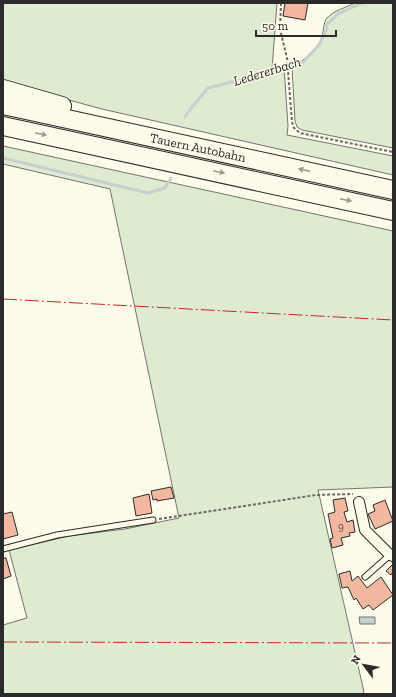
<svg xmlns="http://www.w3.org/2000/svg" width="396" height="697" viewBox="0 0 396 697" font-family="'Zilla Slab',serif">
<style>
.green{fill:#deebd1;stroke:#74746e}
.water{fill:#c7d0d0;stroke:#74746e}
.lines{fill:none;stroke-linecap:round;stroke-linejoin:round}
.stream{stroke:#c7d0d0;stroke-width:3}
.building{fill:#f2b8a0;stroke:#2b2b2b}
.lane-casing{stroke:#2b2b2b;stroke-width:7}
.street-casing{stroke:#2b2b2b;stroke-width:12}
.highway-casing{stroke:#2b2b2b;stroke-width:20}
.path{stroke:#6a6964;stroke-width:2;stroke-dasharray:3 2;stroke-linecap:butt}
.lane{stroke:#fdfbea;stroke-width:5}
.street{stroke:#fdfbea;stroke-width:10}
.highway{stroke:#fdfbea;stroke-width:18}
.power{stroke:#c62828;stroke-width:1;stroke-dasharray:14 3 2 3;stroke-linecap:butt}
.oneway{fill:#9e9d94}
.labels{text-anchor:middle;stroke-width:3;stroke-linejoin:round;paint-order:stroke}
.number-label{font-size:11px;fill:#5d4e48}
.street-label{font-size:13px;fill:#2b2b2b;stroke:#fdfbea}
.water-label{font-size:14px;font-style:italic;fill:#2b2b2b;stroke:#fdfbea}
</style>
<rect width="100%" height="100%" fill="#fdfbea"/>
<g class="green">
<path d="M 3,3 L 277,3 L 272,69 L 284,67 L 288,126 L 287,135 L 393,156 L 393,175 L 102,109 L 3,82 Z"/>
<path d="M 355,3 L 393,3 L 393,148 L 302,130 L 297,127 L 295,121 L 292,67 C 303,61 319,49 322,36 C 324,30 323,23 327,18 C 333,11 347,7 355,3 Z"/>
<path d="M 3,146 L 393,231 L 393,487 L 318,490 L 364,692 L 362,694 L 3,694 L 3,625 L 27,618 L 9,550 L 69,536 L 125,529 L 179,518 L 110,189 L 3,164 Z"/>
</g>
<path class="water" d="M 359,617 L 375,617 L 375,624 L 360,624 Z"/>
<g class="lines">
<g class="stream">
<path d="M 185,117 L 192,107 L 208,88 L 287,68 L 303,62 L 319,45 L 326,31 L 327,24 L 338,14 L 362,3"/>
<path d="M 3,158 L 148,193 L 165,188 L 171,178"/>
</g>
</g>
<g class="building">
<path d="M 285,3 L 308,3 L 305,20 L 283,16 Z"/>
<path d="M 171,487 L 174,498 L 157,501 L 157,499 L 153,500 L 151,491 Z"/>
<path d="M 149,494 L 152,513 L 136,516 L 133,498 Z"/>
<path d="M 345,498 L 348,511 L 344,512 L 347,522 L 353,520 L 355,532 L 349,533 L 350,536 L 341,538 L 343,545 L 332,548 L 330,539 L 333,538 L 328,514 L 335,512 L 333,500 Z"/>
<path d="M 385,500 L 393,521 L 375,529 L 368,514 L 375,511 L 373,505 Z"/>
<path d="M 12,512 L 18,535 L 3,539 L 3,514 Z"/>
<path d="M 3,558 L 6,558 L 11,576 L 3,579 Z"/>
<path d="M 393,564 L 393,572 L 391,575 L 386,571 Z"/>
<path d="M 350,571 L 352,581 L 358,576 L 367,588 L 381,577 L 393,595 L 373,610 L 369,605 L 363,609 L 356,598 L 354,600 L 348,587 L 342,588 L 339,574 Z"/>
</g>
<g class="lines">
<defs>
<g id="lane">
<path d="M 3,549 L 57,535 L 153,520"/>
<path d="M 365,577 L 390,555"/>
</g>
<path id="street" d="M 359,502 L 365,530 L 390,555 L 393,556"/>
<g id="highway">
<path d="M 3,89 L 62,106"/>
<path d="M 3,105 L 393,190"/>
<path d="M 3,126 L 393,211"/>
</g>
</defs>
<use href="#lane" class="lane-casing"/>
<use href="#street" class="street-casing"/>
<use href="#highway" class="highway-casing"/>
<g class="path">
<path d="M 281,3 L 280,29 L 287,58 L 292,122 L 294,128 L 300,133 L 393,152"/>
<path d="M 159,519 L 316,495 L 353,494"/>
</g>
<use href="#lane" class="lane"/>
<use href="#street" class="street"/>
<use href="#highway" class="highway"/>
<g class="power">
<path d="M 3,299 L 393,320"/>
<path d="M 3,642 L 393,643"/>
</g>
</g>
<defs><path id="oneway-solid" d="M-6-.8H1V-3.2L6.5 0L1 3.2V.8H-6Z"/></defs>
<g class="oneway">
<use href="#oneway-solid" transform="translate(41 134) rotate(12)"/>
<use href="#oneway-solid" transform="translate(304 170) rotate(-167)"/>
<use href="#oneway-solid" transform="translate(219 172) rotate(12)"/>
<use href="#oneway-solid" transform="translate(346 200) rotate(12)"/>
</g>
<g class="labels">
<g class="number-label">
<text x="341" y="530">9</text>
</g>
<g class="street-label">
<text transform="translate(198 147) rotate(12)" y="5">Tauern Autobahn</text>
</g>
<g class="water-label">
<text transform="translate(267 71) rotate(-17)" y="5">Ledererbach</text>
</g>
</g>
<rect width="396" height="697" fill="none" stroke="#2b2b2b" stroke-width="8"/>
<g transform="translate(364 665) rotate(302)" stroke="#fdfbea" stroke-width="3" paint-order="stroke">
<path d="M0-3L7 15L0 10L-7 15Z" fill="#2b2b2b"/>
<text y="-6" font-size="11" font-weight="bold" text-anchor="middle" fill="#2b2b2b">N</text>
</g>
<path d="M256 30v6h80v-6" fill="none" stroke="#2b2b2b" stroke-width="2"/>
<text x="262" y="30" font-size="12" fill="#2b2b2b" stroke="#fdfbea" stroke-width="3" paint-order="stroke">50 m</text>
</svg>
